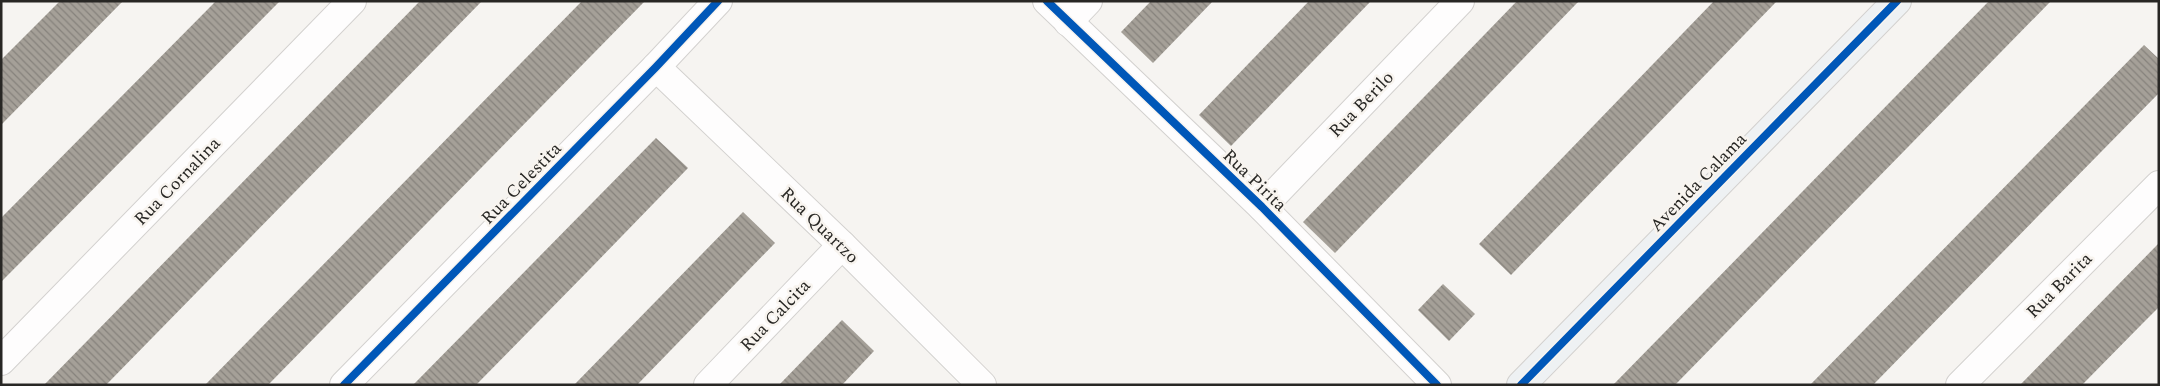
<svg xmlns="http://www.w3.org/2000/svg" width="2160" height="386" viewBox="0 0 2160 386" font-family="Spectral,serif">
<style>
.building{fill:url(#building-back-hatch)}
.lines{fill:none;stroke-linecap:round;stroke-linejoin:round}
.street-casing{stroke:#d3d1cf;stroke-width:30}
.secondary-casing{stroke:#d3d1cf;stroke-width:30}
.street{stroke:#fefdfd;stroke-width:28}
.secondary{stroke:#eef1f3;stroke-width:28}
.cycleway-casing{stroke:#f8f4ef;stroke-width:11}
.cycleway{stroke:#0057b8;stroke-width:8}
.labels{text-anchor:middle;stroke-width:5;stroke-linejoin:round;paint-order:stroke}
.street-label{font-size:18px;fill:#282724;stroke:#f8f4ef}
</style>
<defs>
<pattern id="building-back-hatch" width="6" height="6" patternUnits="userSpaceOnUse" patternTransform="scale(1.25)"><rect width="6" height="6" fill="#a5a098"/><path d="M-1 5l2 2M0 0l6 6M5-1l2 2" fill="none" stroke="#86827c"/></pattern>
</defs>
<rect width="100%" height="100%" fill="#f6f4f1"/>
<g class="building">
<path d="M 60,1 L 123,1 L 1,125 L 1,60 Z"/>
<path d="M 216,1 L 280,1 L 1,282 L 1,218 Z"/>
<path d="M 420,1 L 482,1 L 106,385 L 44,385 Z"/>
<path d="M 582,1 L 645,1 L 268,385 L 205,385 Z"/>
<path d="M 1151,1 L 1213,1 L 1153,63 L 1121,32 Z"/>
<path d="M 1309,1 L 1371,1 L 1231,146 L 1199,115 Z"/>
<path d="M 1517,1 L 1579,1 L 1335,253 L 1303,222 Z"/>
<path d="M 1714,1 L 1777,1 L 1511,275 L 1479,244 Z"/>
<path d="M 1989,1 L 2051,1 L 1675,385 L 1613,385 Z"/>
<path d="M 2144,45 L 2159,59 L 2159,93 L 2040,214 L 1873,385 L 1810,385 Z"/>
<path d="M 656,138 L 688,168 L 589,270 L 476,385 L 413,385 Z"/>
<path d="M 743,212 L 775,243 L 637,385 L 574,385 Z"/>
<path d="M 2159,243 L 2159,307 L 2142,324 L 2082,385 L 2020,385 Z"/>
<path d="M 1443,284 L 1475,314 L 1449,341 L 1418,310 Z"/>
<path d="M 842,320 L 874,351 L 842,385 L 779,385 Z"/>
</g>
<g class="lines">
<defs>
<g id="street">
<path d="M 1047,1 L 1262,207 L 1437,385"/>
<path d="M 1068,22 L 1088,1"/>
<path d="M 656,67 L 842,245 L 982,385"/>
<path d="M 1262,207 L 1460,1"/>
<path d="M 1,361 L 352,1"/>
<path d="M 344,385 L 656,67 L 718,1"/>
<path d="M 708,385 L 842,245"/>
<path d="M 1960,385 L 2159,185"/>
</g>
<path id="secondary" d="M 1521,385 L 1897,1"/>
</defs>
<use href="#street" class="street-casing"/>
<use href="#secondary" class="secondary-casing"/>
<use href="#street" class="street"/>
<use href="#secondary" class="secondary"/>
<defs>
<g id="cycleway">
<path d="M 1047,1 L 1262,207 L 1437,385"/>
<path d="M 344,385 L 656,67 L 718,1"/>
<path d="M 1521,385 L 1897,1"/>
</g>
</defs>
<use href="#cycleway" class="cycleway-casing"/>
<use href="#cycleway" class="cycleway"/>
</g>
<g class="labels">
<g class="street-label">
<text transform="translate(1361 104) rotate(-46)" y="6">Rua Berilo</text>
<text transform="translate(1255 180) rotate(44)" y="6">Rua Pirita</text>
<text transform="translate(177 181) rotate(-46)" y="6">Rua Cornalina</text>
<text transform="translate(1698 182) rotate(-46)" y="6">Avenida Calama</text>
<text transform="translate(521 183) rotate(-46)" y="6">Rua Celestita</text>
<text transform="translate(820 225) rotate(44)" y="6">Rua Quartzo</text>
<text transform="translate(2059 285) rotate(-45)" y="6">Rua Barita</text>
<text transform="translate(775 315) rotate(-46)" y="6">Rua Calcita</text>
</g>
</g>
<rect width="2160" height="386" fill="none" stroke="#282724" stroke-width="5"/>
</svg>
